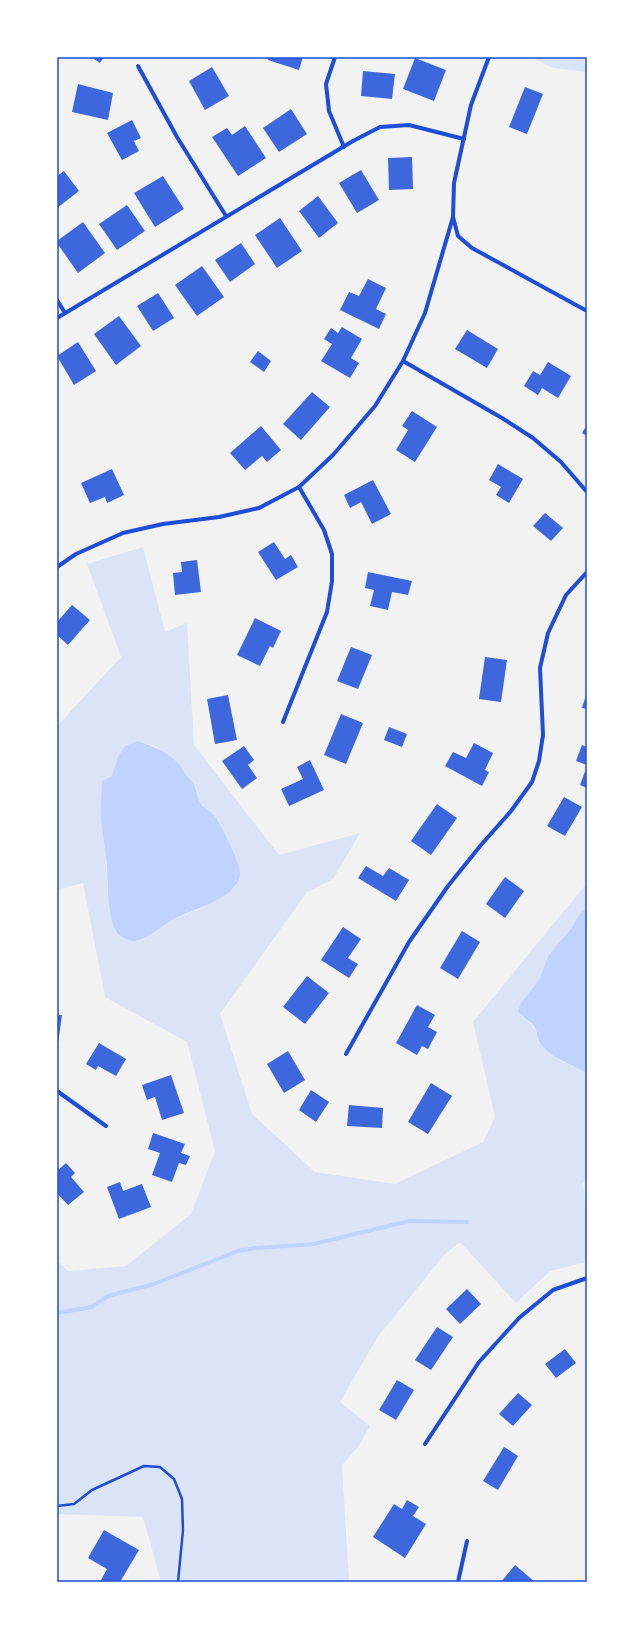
<svg xmlns="http://www.w3.org/2000/svg" width="644" height="1639" viewBox="0 0 644 1639" font-family="Montserrat,sans-serif">
<style>
.green{fill:#dbe4f7;fill-rule:evenodd}
.water{fill:#bfd3fe}
.lines{fill:none;stroke-linecap:round;stroke-linejoin:round}
.stream{stroke:#bfd3fe;stroke-width:4}
.building{fill:#3d67dc}
.path{stroke:#1d4ed8;stroke-width:2.5}
.minor{stroke:#1d4ed8;stroke-width:4}
.neatline{fill:none;stroke:#1d4ed8;stroke-width:1.5}
</style>
<rect width="100%" height="100%" fill="#f2f2f2"/>
<g class="green">
<path d="M 531,57 L 587,57 L 587,72 L 553,68 Z"/>
<path d="M 143,547 L 165,632 L 187,623 L 194,745 L 279,855 L 360,833 L 333,879 L 307,892 L 220,1014 L 252,1114 L 315,1172 L 395,1184 L 483,1142 L 495,1117 L 473,1022 L 587,883 L 587,909 L 580,913 L 570,930 L 548,956 L 540,978 L 521,1003 L 522,1017 C 532,1025 537,1029 538,1042 L 561,1061 L 579,1068 L 587,1074 L 587,1182 L 582,1182 L 587,1213 L 587,1262 L 550,1271 L 516,1303 L 460,1242 L 444,1255 L 377,1338 L 340,1402 L 370,1426 L 358,1447 L 342,1465 L 349,1582 L 161,1582 L 143,1517 L 57,1514 L 57,1260 L 68,1271 L 126,1266 L 191,1214 L 215,1151 L 187,1042 L 105,997 L 83,883 L 57,890 L 57,726 L 121,657 L 87,564 ZM 138,741 L 154,746 L 181,766 L 185,775 L 191,780 L 196,788 L 200,802 L 204,808 L 214,814 L 236,886 L 225,894 L 199,909 L 175,919 L 154,932 L 108,897 L 102,781 L 112,776 L 125,746 Z"/>
</g>
<g class="water">
<path d="M 138,741 C 153,746 169,753 180,765 C 183,768 183,772 186,775 C 189,779 193,781 195,787 C 197,792 198,799 201,804 C 204,809 211,811 214,815 C 221,825 242,865 240,876 C 236,898 191,910 174,919 C 164,925 145,940 134,941 C 129,941 121,937 118,934 C 107,920 108,883 107,866 C 106,849 102,834 101,817 C 100,806 102,793 102,781 L 112,776 L 118,757 L 125,746 Z"/>
<path d="M 587,909 L 587,1074 C 571,1062 552,1060 540,1043 C 536,1039 538,1031 534,1026 C 529,1020 522,1018 518,1011 L 521,1003 L 540,978 L 548,956 L 570,930 L 580,913 Z"/>
</g>
<g class="lines">
<path class="stream" d="M 57,1313 L 92,1307 L 108,1296 L 154,1284 L 238,1251 L 256,1248 L 314,1244 L 409,1221 L 467,1222"/>
</g>
<g class="building">
<path d="M 91,57 L 104,57 L 100,63 Z"/>
<path d="M 269,57 L 303,57 L 299,70 L 268,60 Z"/>
<path d="M 415,58 L 446,70 L 434,101 L 403,89 Z"/>
<path d="M 212,67 L 229,96 L 205,110 L 189,81 Z"/>
<path d="M 363,71 L 395,74 L 392,99 L 361,96 Z"/>
<path d="M 78,84 L 113,93 L 108,120 L 72,112 Z"/>
<path d="M 525,87 L 543,94 L 527,134 L 509,127 Z"/>
<path d="M 291,109 L 307,134 L 279,152 L 263,128 Z"/>
<path d="M 132,120 L 141,138 L 134,141 L 139,151 L 122,160 L 107,133 Z"/>
<path d="M 245,126 L 266,158 L 238,176 L 212,137 L 227,128 L 232,135 Z"/>
<path d="M 412,157 L 413,189 L 389,190 L 388,158 Z"/>
<path d="M 361,170 L 379,200 L 357,213 L 339,183 Z"/>
<path d="M 64,171 L 79,191 L 57,208 L 57,176 Z"/>
<path d="M 163,176 L 184,209 L 155,227 L 134,193 Z"/>
<path d="M 318,196 L 338,223 L 319,238 L 299,211 Z"/>
<path d="M 127,205 L 145,231 L 117,250 L 99,224 Z"/>
<path d="M 280,218 L 302,251 L 277,268 L 255,235 Z"/>
<path d="M 83,222 L 105,253 L 78,273 L 57,243 L 57,241 Z"/>
<path d="M 241,243 L 255,264 L 230,282 L 215,260 Z"/>
<path d="M 202,266 L 224,297 L 197,316 L 175,285 Z"/>
<path d="M 368,279 L 386,288 L 376,309 L 386,314 L 379,329 L 340,310 L 349,292 L 359,296 Z"/>
<path d="M 158,293 L 174,318 L 153,331 L 137,306 Z"/>
<path d="M 119,316 L 141,346 L 116,365 L 94,334 Z"/>
<path d="M 342,327 L 362,339 L 351,358 L 359,363 L 350,378 L 321,361 L 332,344 L 324,339 L 331,328 L 338,333 Z"/>
<path d="M 467,330 L 498,349 L 487,368 L 455,349 Z"/>
<path d="M 78,342 L 96,371 L 74,385 L 57,356 Z"/>
<path d="M 258,351 L 271,361 L 264,372 L 250,362 Z"/>
<path d="M 548,362 L 571,376 L 558,398 L 542,388 L 538,395 L 524,386 L 533,371 L 540,375 Z"/>
<path d="M 312,392 L 330,407 L 301,440 L 283,424 Z"/>
<path d="M 412,411 L 437,427 L 415,462 L 396,450 L 408,430 L 402,426 Z"/>
<path d="M 587,425 L 587,436 L 582,433 Z"/>
<path d="M 261,426 L 281,450 L 267,462 L 262,456 L 245,470 L 230,453 Z"/>
<path d="M 498,464 L 523,479 L 509,503 L 496,495 L 501,487 L 489,480 Z"/>
<path d="M 112,469 L 124,495 L 107,503 L 105,497 L 90,503 L 81,483 Z"/>
<path d="M 373,480 L 391,514 L 372,524 L 361,502 L 350,508 L 344,495 Z"/>
<path d="M 545,513 L 563,528 L 551,541 L 533,526 Z"/>
<path d="M 274,542 L 285,559 L 291,555 L 298,567 L 276,580 L 258,552 Z"/>
<path d="M 197,560 L 201,592 L 175,595 L 173,573 L 182,572 L 181,562 Z"/>
<path d="M 368,572 L 412,581 L 408,595 L 392,592 L 388,610 L 370,606 L 374,590 L 365,588 Z"/>
<path d="M 72,605 L 90,620 L 68,645 L 57,635 L 57,622 Z"/>
<path d="M 255,618 L 281,631 L 273,648 L 270,646 L 260,666 L 237,655 Z"/>
<path d="M 351,647 L 372,655 L 358,689 L 337,681 Z"/>
<path d="M 485,657 L 507,660 L 501,702 L 479,699 Z"/>
<path d="M 587,692 L 587,709 L 582,708 Z"/>
<path d="M 228,695 L 237,740 L 215,744 L 207,699 Z"/>
<path d="M 341,714 L 363,723 L 346,764 L 324,755 Z"/>
<path d="M 389,727 L 407,734 L 402,747 L 384,740 Z"/>
<path d="M 474,743 L 493,753 L 485,770 L 489,772 L 482,786 L 445,766 L 453,752 L 466,758 Z"/>
<path d="M 582,745 L 587,747 L 587,765 L 576,761 Z"/>
<path d="M 244,746 L 254,760 L 248,765 L 257,778 L 242,789 L 222,761 Z"/>
<path d="M 310,760 L 324,790 L 289,806 L 281,789 L 303,779 L 297,767 Z"/>
<path d="M 587,766 L 587,788 L 580,785 Z"/>
<path d="M 564,797 L 582,807 L 565,836 L 547,826 Z"/>
<path d="M 437,804 L 457,818 L 431,855 L 411,841 Z"/>
<path d="M 366,866 L 383,876 L 389,868 L 409,880 L 396,901 L 358,878 Z"/>
<path d="M 505,877 L 524,891 L 505,918 L 486,904 Z"/>
<path d="M 343,927 L 361,939 L 348,958 L 358,964 L 349,978 L 321,960 Z"/>
<path d="M 462,931 L 480,942 L 458,979 L 440,968 Z"/>
<path d="M 307,976 L 329,993 L 305,1024 L 283,1007 Z"/>
<path d="M 417,1005 L 435,1015 L 428,1027 L 437,1032 L 428,1049 L 422,1046 L 417,1055 L 396,1043 Z"/>
<path d="M 57,1015 L 62,1015 L 58,1044 L 57,1043 Z"/>
<path d="M 99,1043 L 126,1059 L 116,1076 L 98,1066 L 96,1070 L 86,1064 Z"/>
<path d="M 288,1051 L 305,1080 L 284,1093 L 267,1064 Z"/>
<path d="M 171,1075 L 184,1113 L 162,1120 L 155,1097 L 147,1100 L 142,1085 Z"/>
<path d="M 431,1083 L 452,1096 L 428,1134 L 408,1122 Z"/>
<path d="M 311,1090 L 329,1102 L 316,1122 L 299,1110 Z"/>
<path d="M 349,1105 L 383,1108 L 382,1128 L 347,1126 Z"/>
<path d="M 153,1133 L 185,1144 L 181,1153 L 190,1156 L 186,1165 L 179,1163 L 172,1182 L 152,1175 L 160,1153 L 148,1149 Z"/>
<path d="M 66,1163 L 75,1173 L 71,1177 L 84,1192 L 68,1205 L 57,1193 L 57,1171 Z"/>
<path d="M 120,1182 L 123,1191 L 142,1184 L 151,1207 L 119,1219 L 107,1187 Z"/>
<path d="M 467,1289 L 481,1304 L 460,1324 L 446,1309 Z"/>
<path d="M 437,1327 L 453,1337 L 431,1370 L 415,1360 Z"/>
<path d="M 565,1349 L 576,1363 L 556,1378 L 545,1364 Z"/>
<path d="M 397,1380 L 414,1390 L 396,1420 L 379,1410 Z"/>
<path d="M 518,1393 L 532,1405 L 513,1426 L 499,1414 Z"/>
<path d="M 504,1447 L 518,1456 L 498,1490 L 483,1481 Z"/>
<path d="M 407,1500 L 419,1507 L 413,1516 L 426,1524 L 405,1558 L 373,1537 L 394,1504 L 402,1509 Z"/>
<path d="M 104,1530 L 139,1550 L 120,1582 L 100,1582 L 107,1569 L 88,1558 Z"/>
<path d="M 515,1565 L 535,1582 L 501,1582 Z"/>
</g>
<g class="lines">
<path class="path" d="M 57,1506 L 74,1504 L 92,1490 L 144,1466 L 160,1467 L 174,1479 L 182,1499 L 183,1530 L 178,1582"/>
<g class="minor">
<path d="M 335,57 L 326,84 L 329,111 L 344,147"/>
<path d="M 489,57 L 471,105 L 454,183 L 453,217 L 458,236 L 472,248 L 587,311"/>
<path d="M 138,66 L 177,137 L 226,216"/>
<path d="M 57,300 L 65,313"/>
<path d="M 57,318 L 353,141 L 380,127 L 409,125 L 464,139"/>
<path d="M 403,361 L 502,418 L 533,438 L 561,462 L 587,492"/>
<path d="M 57,567 L 76,554 L 123,533 L 163,524 L 219,517 L 259,508 L 299,487 L 333,455 L 375,406 L 403,361 L 425,313 L 453,217"/>
<path d="M 283,722 L 327,612 L 332,581 L 332,554 L 324,530 L 299,487"/>
<path d="M 346,1054 L 409,942 L 448,886 L 481,845 L 511,811 L 532,782 L 539,761 L 543,735 L 540,668 L 548,633 L 566,595 L 587,572"/>
<path d="M 57,1091 L 106,1126"/>
<path d="M 425,1444 L 479,1362 L 519,1318 L 553,1290 L 587,1278"/>
<path d="M 458,1582 L 467,1541"/>
</g>
</g>
<rect width="644" height="1639" fill="none" stroke="#ffffff" stroke-width="116"/>
<rect x="58" y="58" width="528" height="1523" class="neatline"/>
</svg>
